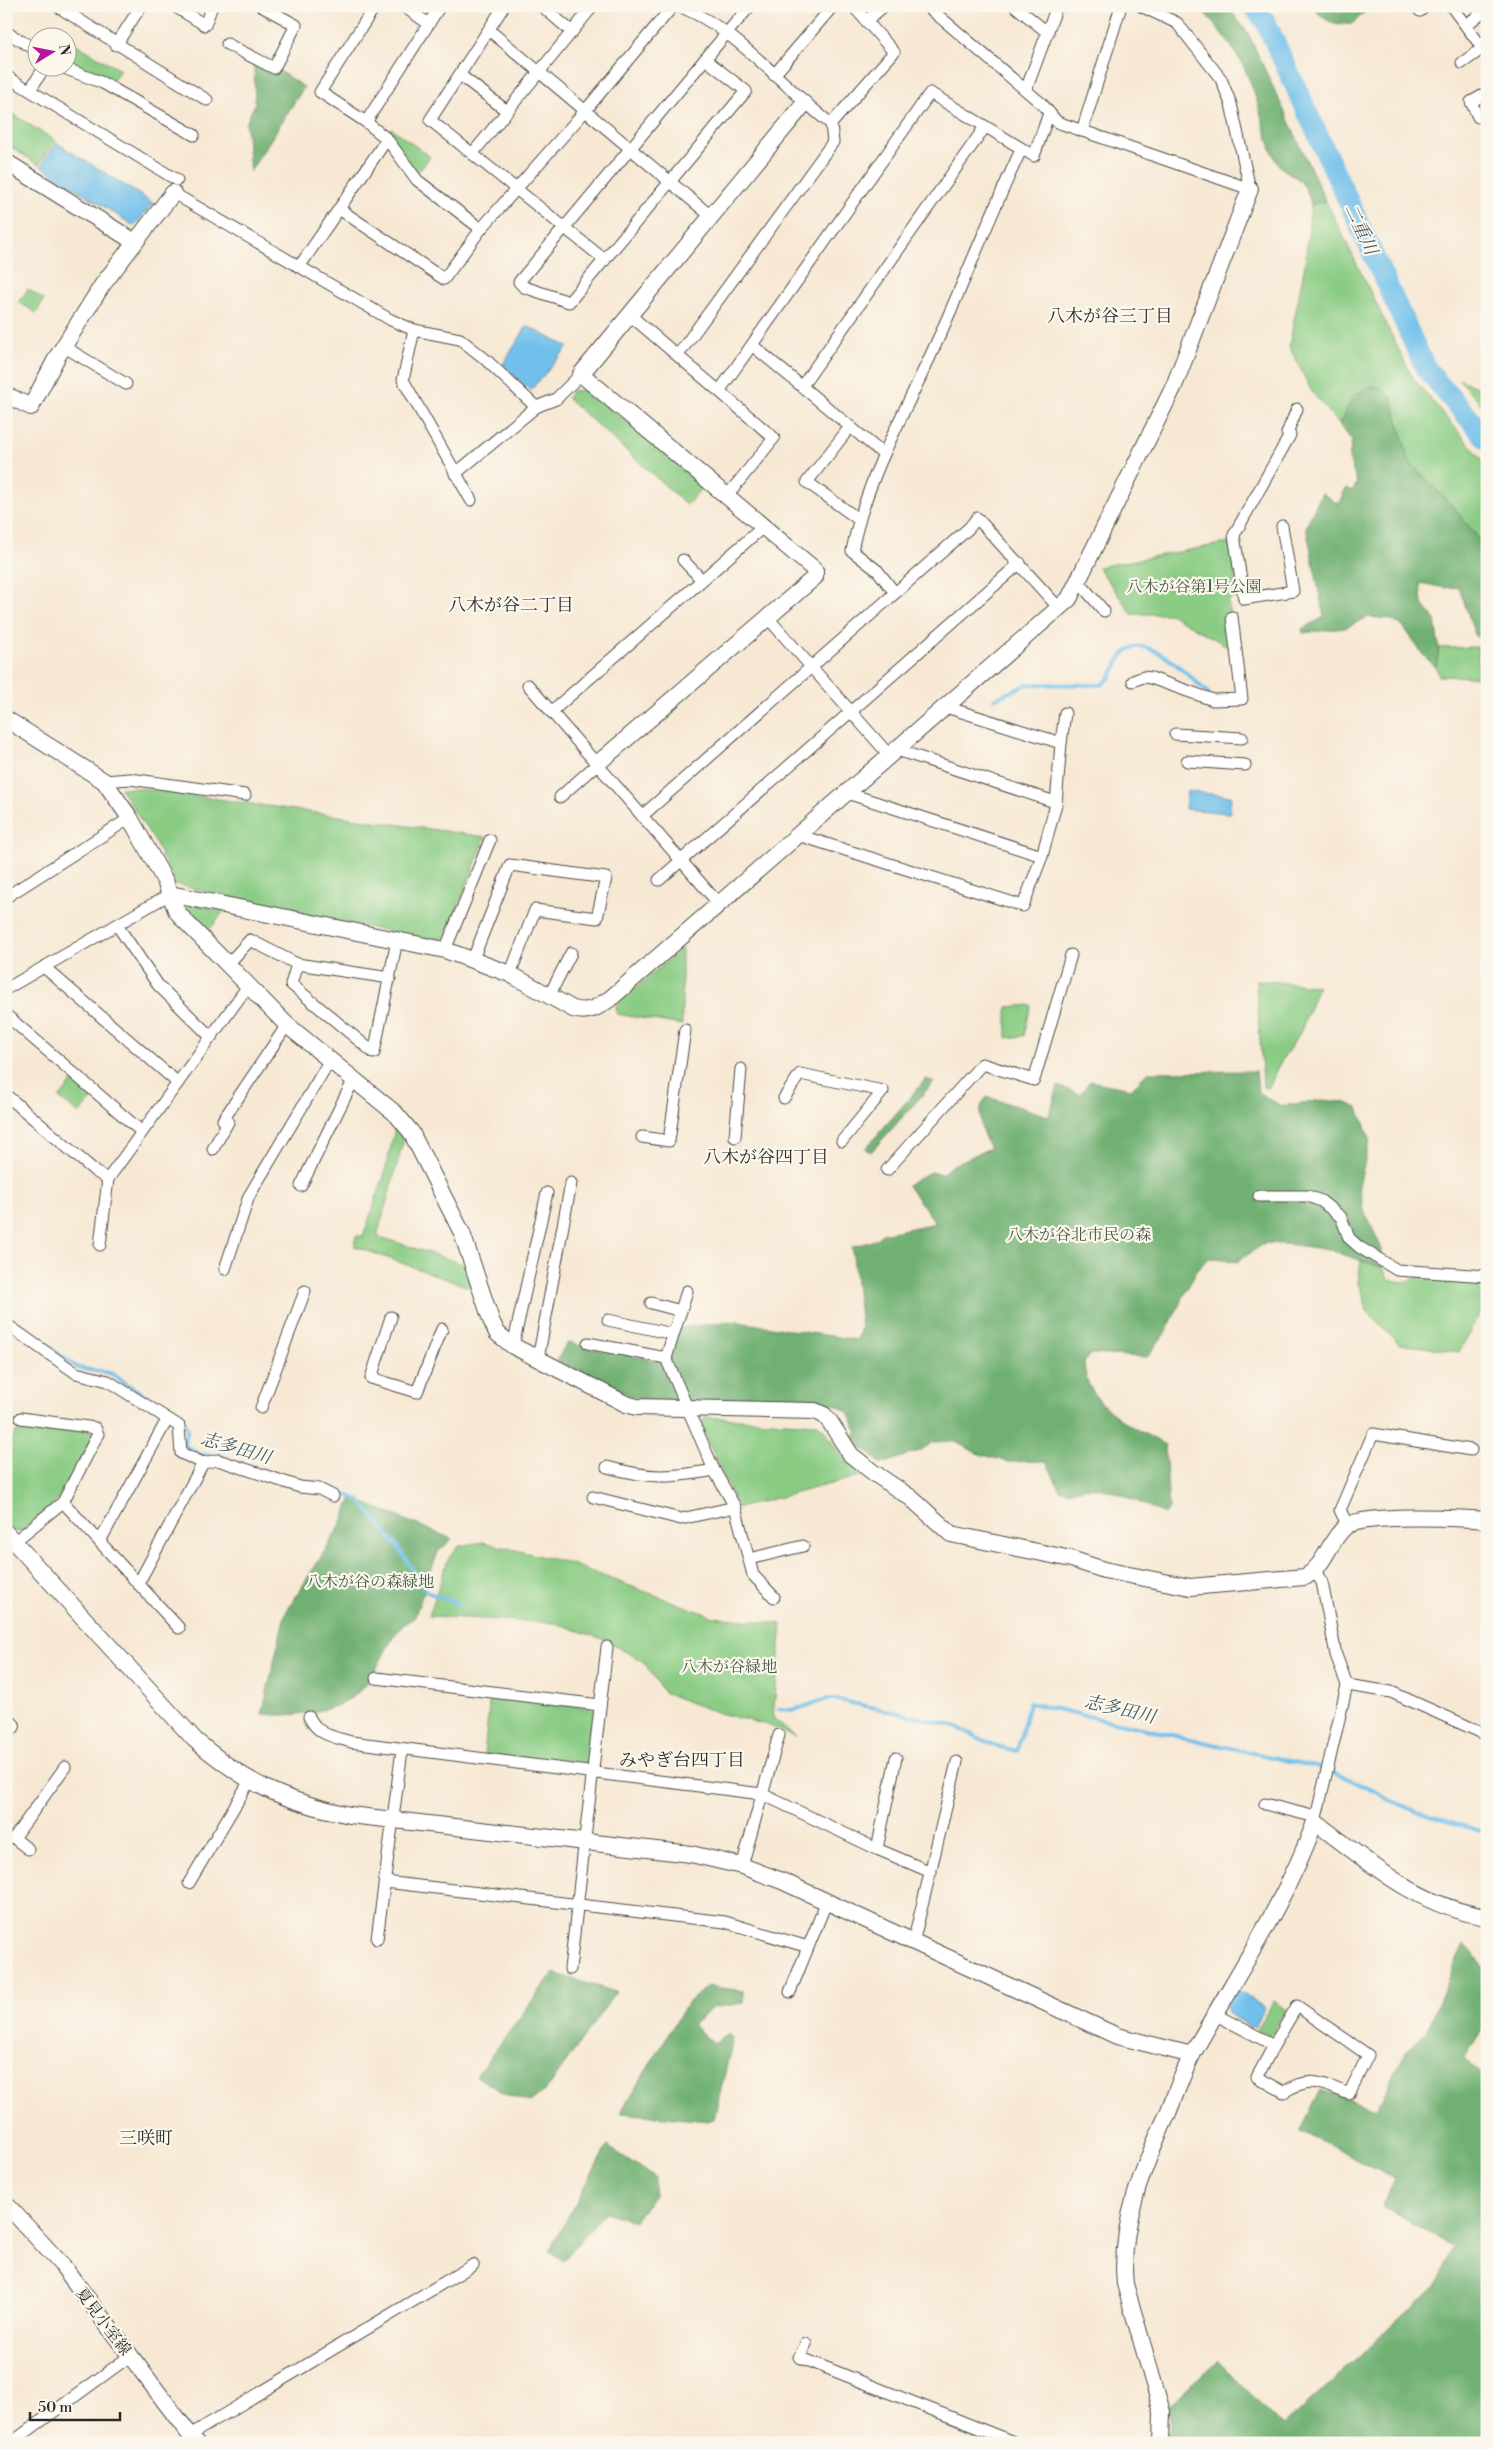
<svg xmlns="http://www.w3.org/2000/svg" width="1493" height="2449" viewBox="0 0 1493 2449" font-family="'Libre Bodoni','Noto Serif JP',serif">
<style>
.green{fill:#8acc84;stroke:#5a7c58}
.forest{fill:#6fb072;stroke:#4d6e4e}
.water{fill:#70c0eb;stroke:#4e768b}
.lines{fill:none;stroke-linecap:round;stroke-linejoin:round}
.stream{stroke:#70c0eb;stroke-width:4}
.river{stroke:#70c0eb;stroke-width:21}
.street-casing{stroke:#4a4744;stroke-width:13}
.secondary-casing{stroke:#4a4744;stroke-width:18}
.street{stroke:#fff;stroke-width:11}
.secondary{stroke:#fff;stroke-width:16}
.labels{text-anchor:middle;stroke-width:4.5;stroke-linejoin:round;paint-order:stroke}
.park-label{font-size:16px;fill:#485b46;stroke:#fbf7ec}
.street-label{font-size:16px;fill:#2b2b2b;stroke:#fbf7ec}
.water-label{font-size:18px;font-style:italic;fill:#405865;stroke:#fbf7ec}
.neighbourhood-label{font-size:18px;fill:#2b2b2b;stroke:#fbf7ec}
</style>
<rect width="100%" height="100%" fill="#fbf7ec"/>
<filter id="ink" filterUnits="userSpaceOnUse"><feTurbulence type="fractalNoise" baseFrequency=".02" numOctaves="2"/><feDisplacementMap in="SourceGraphic" scale="10" xChannelSelector="R" yChannelSelector="G"/><feConvolveMatrix kernelMatrix="1 2 1 2 8 2 1 2 1" color-interpolation-filters="sRGB"/></filter>
<filter id="wash" filterUnits="userSpaceOnUse"><feTurbulence type="fractalNoise" baseFrequency=".0096" numOctaves="4" result="noise"/><feDisplacementMap in="SourceGraphic" scale="20" xChannelSelector="R" yChannelSelector="G"/><feGaussianBlur stdDeviation="1.12" result="paint"/><feColorMatrix in="noise" values="0 0 0 0 0 0 0 0 0 0 0 0 0 0 0 0 0 1.4 0 .05"/><feComposite in="paint" operator="in"/></filter>
<g filter="url(#wash)">
<rect width="100%" height="100%" fill="#f7e8d4"/>
<g class="green">
<path d="M 76,44 L 120,70 L 112,81 L 68,64 L 68,57 Z"/>
<path d="M 11,113 L 56,141 L 39,165 L 6,144 L 6,120 Z"/>
<path d="M 391,128 L 430,157 L 418,172 L 387,133 Z"/>
<path d="M 1326,201 L 1412,377 L 1487,465 L 1487,549 L 1456,510 L 1409,461 L 1392,399 L 1383,389 L 1372,386 L 1353,396 L 1340,425 L 1312,392 L 1289,346 L 1305,264 L 1311,205 Z"/>
<path d="M 28,289 L 44,300 L 36,313 L 19,302 Z"/>
<path d="M 1459,379 L 1487,392 L 1487,411 Z"/>
<path d="M 587,390 L 704,485 L 687,505 L 567,398 L 572,391 Z"/>
<path d="M 1227,543 L 1230,545 L 1239,593 L 1228,601 L 1234,650 L 1170,614 L 1132,614 L 1098,567 Z"/>
<path d="M 1478,647 L 1479,677 L 1439,676 L 1436,667 L 1439,648 Z"/>
<path d="M 120,788 L 140,788 L 486,837 L 446,936 L 438,940 L 307,916 L 175,884 L 155,842 Z"/>
<path d="M 190,904 L 224,911 L 207,933 L 185,911 Z"/>
<path d="M 682,948 L 682,1025 L 617,1014 L 616,1005 Z"/>
<path d="M 1256,980 L 1318,986 L 1301,1031 L 1277,1068 L 1271,1084 L 1268,1088 L 1263,1087 L 1263,1085 Z"/>
<path d="M 1031,1005 L 1024,1036 L 1007,1038 L 1007,1007 Z"/>
<path d="M 75,1079 L 95,1096 L 79,1114 L 59,1098 Z"/>
<path d="M 396,1124 L 405,1136 L 377,1236 L 466,1265 L 471,1288 L 354,1246 L 356,1236 L 363,1236 L 384,1176 Z"/>
<path d="M 1361,1261 L 1383,1268 L 1388,1279 C 1400,1282 1408,1284 1417,1276 L 1487,1281 L 1487,1300 L 1459,1352 L 1399,1344 L 1367,1311 L 1362,1290 L 1358,1283 Z"/>
<path d="M 705,1417 L 818,1424 L 825,1430 L 838,1452 L 865,1475 L 738,1508 L 701,1426 Z"/>
<path d="M 22,1424 L 89,1430 L 94,1436 L 57,1501 L 21,1531 L 15,1532 L 6,1523 L 6,1447 Z"/>
<path d="M 483,1542 L 568,1563 L 714,1617 L 782,1624 L 773,1718 L 796,1736 L 767,1725 L 719,1713 L 664,1693 L 644,1662 L 605,1640 L 556,1623 L 429,1616 L 448,1559 L 459,1546 Z"/>
<path d="M 490,1696 L 592,1708 L 596,1712 L 591,1763 L 585,1766 L 484,1755 Z"/>
<path d="M 1274,2001 L 1286,2010 L 1272,2034 L 1268,2036 L 1256,2030 Z"/>
</g>
<g class="forest">
<path d="M 1199,6 L 1227,6 L 1248,33 L 1326,201 L 1311,205 C 1305,171 1283,177 1275,159 C 1263,131 1259,99 1246,72 C 1235,47 1216,27 1199,6 Z"/>
<path d="M 1313,6 L 1364,6 L 1366,11 L 1352,24 C 1334,25 1323,22 1313,6 Z"/>
<path d="M 254,63 L 278,70 L 304,87 L 250,172 L 246,124 L 255,103 Z"/>
<path d="M 1373,386 L 1383,389 L 1392,399 L 1409,461 L 1456,510 L 1487,549 L 1487,632 L 1485,640 L 1481,640 L 1475,635 L 1459,587 L 1445,588 L 1420,583 L 1422,603 L 1435,620 L 1439,648 L 1436,667 L 1423,655 L 1403,626 L 1389,619 L 1368,617 L 1345,628 L 1303,633 L 1302,629 L 1324,617 L 1306,526 L 1322,493 L 1338,504 L 1346,488 L 1352,491 L 1357,483 L 1349,458 L 1352,441 L 1340,425 C 1348,407 1352,392 1373,386 Z"/>
<path d="M 1256,1071 L 1258,1092 L 1281,1106 L 1322,1100 L 1344,1102 L 1358,1108 L 1370,1139 L 1359,1186 L 1363,1208 L 1382,1249 L 1383,1268 L 1330,1250 L 1296,1245 L 1265,1243 L 1237,1262 L 1209,1258 L 1196,1271 L 1166,1332 L 1147,1357 L 1090,1354 L 1084,1362 C 1085,1406 1131,1426 1165,1445 L 1169,1510 L 1165,1514 C 1143,1505 1118,1490 1095,1488 C 1083,1486 1072,1493 1060,1490 L 1046,1461 L 1009,1462 L 976,1453 L 956,1441 L 933,1442 L 920,1451 L 881,1464 L 863,1448 L 859,1448 L 852,1436 L 858,1432 L 848,1412 L 834,1404 L 644,1400 L 631,1396 L 557,1361 L 563,1349 L 569,1342 L 587,1348 L 660,1361 L 680,1328 L 731,1321 L 857,1340 L 861,1327 L 852,1247 L 875,1240 L 882,1234 L 936,1223 L 907,1185 L 930,1172 L 942,1174 L 951,1166 L 990,1148 C 982,1135 974,1110 987,1097 L 1049,1116 L 1058,1086 L 1080,1094 L 1090,1081 L 1131,1089 L 1148,1072 Z"/>
<path d="M 926,1079 L 934,1082 L 871,1152 L 865,1149 Z"/>
<path d="M 352,1498 L 452,1539 L 438,1552 L 414,1618 C 394,1627 387,1651 376,1669 C 370,1680 360,1693 348,1700 C 327,1713 287,1717 262,1714 L 285,1614 L 340,1526 Z"/>
<path d="M 1464,1944 L 1487,1970 L 1487,2022 L 1464,2058 L 1487,2079 L 1487,2443 L 1168,2443 L 1170,2423 L 1169,2405 L 1218,2361 L 1283,2426 L 1436,2285 L 1453,2247 L 1383,2207 L 1395,2179 L 1300,2131 L 1321,2090 L 1376,2109 L 1406,2051 L 1426,2031 Z"/>
<path d="M 553,1973 L 616,1992 L 548,2088 L 530,2102 L 507,2095 L 476,2076 Z"/>
<path d="M 707,1986 L 744,1991 L 744,2003 L 712,2008 L 693,2025 L 714,2044 L 729,2034 L 733,2039 L 714,2119 L 708,2121 L 620,2113 L 687,2004 Z"/>
<path d="M 607,2146 L 655,2177 L 654,2195 L 634,2222 L 605,2212 L 563,2261 L 549,2251 Z"/>
</g>
<g class="water">
<path d="M 57,143 L 153,203 L 134,226 L 41,166 Z"/>
<path d="M 527,326 L 568,347 L 530,391 L 503,364 Z"/>
<path d="M 1187,791 L 1231,796 L 1230,813 L 1185,809 Z"/>
<path d="M 1235,1989 L 1265,2008 L 1253,2028 L 1229,2014 L 1226,2003 Z"/>
</g>
<g class="lines">
<g class="stream">
<path d="M 994,699 L 1028,684 L 1101,685 C 1115,678 1115,661 1126,652 C 1149,631 1193,680 1209,694"/>
<path d="M 6,1316 L 78,1368 L 110,1373 L 144,1395 L 174,1414 L 184,1423 L 188,1430 L 183,1445 L 201,1455 L 222,1456"/>
<path d="M 304,1482 L 320,1484"/>
<path d="M 328,1487 L 359,1500 L 398,1547 L 427,1592 L 461,1605"/>
<path d="M 779,1709 L 794,1710 L 827,1699 L 834,1699 L 952,1725 L 996,1746 L 1017,1751 L 1029,1703 L 1316,1767 L 1349,1779 L 1414,1811 L 1487,1833"/>
</g>
<path class="river" d="M 1253,6 L 1265,21 L 1426,369 L 1487,439"/>
</g>
</g>
<g filter="url(#ink)">
<g class="lines">
<defs>
<g id="street">
<path d="M 57,6 L 207,100"/>
<path d="M 174,6 L 205,25 L 212,6"/>
<path d="M 375,6 L 320,92 L 366,122 L 387,139 L 417,180 L 481,229"/>
<path d="M 403,6 L 429,24"/>
<path d="M 504,6 L 430,120 L 605,260"/>
<path d="M 542,6 L 572,32"/>
<path d="M 678,6 C 734,26 784,88 831,124 L 833,142 L 678,355"/>
<path d="M 927,6 L 1042,104 L 1057,122 L 1250,189"/>
<path d="M 1015,6 L 1048,33"/>
<path d="M 1141,6 L 1177,23 L 1221,79 L 1231,104 L 1250,189"/>
<path d="M 1451,6 L 1487,54"/>
<path d="M 1420,11 L 1426,6"/>
<path d="M 866,21 L 884,6"/>
<path d="M 1466,25 L 1487,9"/>
<path d="M 489,30 L 712,217"/>
<path d="M 6,32 L 38,51"/>
<path d="M 227,44 L 274,68 L 296,25 L 261,6"/>
<path d="M 116,45 L 141,6"/>
<path d="M 705,59 L 746,91 L 569,302 L 524,287 L 519,282 L 726,34 L 750,6"/>
<path d="M 1462,63 L 1483,48"/>
<path d="M 64,68 L 103,83 L 194,135"/>
<path d="M 460,75 L 507,111"/>
<path d="M 774,75 L 833,6"/>
<path d="M 6,76 L 177,180"/>
<path d="M 30,90 L 44,68"/>
<path d="M 1026,90 L 1057,6"/>
<path d="M 1478,117 L 1471,102 L 1487,93"/>
<path d="M 366,122 L 440,6"/>
<path d="M 831,124 L 894,52 L 853,6"/>
<path d="M 1082,131 L 1121,6"/>
<path d="M 473,153 L 593,6"/>
<path d="M 173,193 L 391,320 L 414,330 L 460,339 L 484,358 L 536,407"/>
<path d="M 339,209 L 444,279 L 481,229 L 585,111 L 673,6"/>
<path d="M 299,267 L 387,139"/>
<path d="M 631,316 L 774,438 L 727,496"/>
<path d="M 414,330 L 403,380 L 471,500"/>
<path d="M 752,345 L 883,454"/>
<path d="M 63,346 L 126,384"/>
<path d="M 802,386 L 985,127"/>
<path d="M 720,390 L 930,93 L 1034,156 L 1049,113"/>
<path d="M 850,427 L 807,482 L 858,519"/>
<path d="M 1287,433 L 1297,409"/>
<path d="M 455,474 L 536,407 L 556,399 L 581,374"/>
<path d="M 1282,526 L 1293,591 L 1244,599 L 1234,535 L 1290,435"/>
<path d="M 683,560 L 702,580"/>
<path d="M 1078,581 L 1104,611"/>
<path d="M 895,593 L 878,571 L 852,551 C 866,478 904,415 934,348 C 964,283 990,215 1021,150"/>
<path d="M 768,618 L 890,756"/>
<path d="M 1133,681 L 1143,677 L 1151,678 L 1213,700 L 1242,699 L 1232,617"/>
<path d="M 528,685 L 719,904"/>
<path d="M 946,707 L 1061,743 L 1056,804"/>
<path d="M 551,712 L 763,527"/>
<path d="M 1175,734 L 1242,738"/>
<path d="M 1061,743 L 1065,713"/>
<path d="M 1187,761 L 1245,765"/>
<path d="M 104,781 L 130,779 L 245,795"/>
<path d="M 847,793 L 1042,856"/>
<path d="M 560,797 L 597,764"/>
<path d="M 642,816 L 969,528 L 977,518 L 1059,608"/>
<path d="M 798,835 L 1023,906 L 1042,856 L 1056,804 L 1052,801 L 897,750"/>
<path d="M 659,880 L 1020,563"/>
<path d="M 6,897 L 130,818"/>
<path d="M 117,925 L 158,985 L 211,1037"/>
<path d="M 445,950 L 490,840"/>
<path d="M 473,959 L 510,865 L 606,878 L 597,918 L 535,910 L 510,974"/>
<path d="M 228,964 L 250,940 L 297,964 L 390,978"/>
<path d="M 297,964 L 291,984 L 374,1053 L 397,940"/>
<path d="M 44,967 L 178,1083"/>
<path d="M 6,989 L 170,894"/>
<path d="M 549,996 L 571,953"/>
<path d="M 6,1015 L 142,1132"/>
<path d="M 6,1095 L 96,1172 L 108,1179"/>
<path d="M 784,1098 L 800,1074 L 883,1091 L 842,1141"/>
<path d="M 642,1137 L 669,1141 L 685,1030"/>
<path d="M 735,1137 L 741,1069"/>
<path d="M 213,1149 L 228,1122 L 223,1120 L 287,1025"/>
<path d="M 887,1170 L 982,1064 L 1034,1080 L 1071,955"/>
<path d="M 301,1186 L 354,1079"/>
<path d="M 1259,1196 L 1308,1196 L 1321,1201 L 1341,1217 L 1349,1238 L 1359,1247 L 1397,1270 L 1487,1276"/>
<path d="M 100,1245 L 108,1179 L 248,986"/>
<path d="M 225,1269 L 249,1196 L 330,1060"/>
<path d="M 687,1291 L 666,1358 L 714,1470 L 735,1507 L 753,1575 L 774,1597"/>
<path d="M 651,1303 L 681,1311"/>
<path d="M 391,1317 L 371,1378 L 417,1392 L 442,1329"/>
<path d="M 608,1320 L 673,1334"/>
<path d="M 6,1324 L 76,1373 L 108,1381 L 179,1426 L 181,1453 L 203,1463 L 218,1460 L 300,1487 L 319,1489 L 333,1496"/>
<path d="M 588,1343 L 666,1358"/>
<path d="M 513,1346 L 547,1193"/>
<path d="M 538,1359 L 571,1183"/>
<path d="M 261,1408 L 305,1291"/>
<path d="M 607,1467 C 651,1479 670,1478 714,1470"/>
<path d="M 593,1497 L 681,1519 L 735,1507"/>
<path d="M 63,1502 L 179,1628"/>
<path d="M 1347,1524 L 1340,1510 L 1373,1434 L 1471,1450"/>
<path d="M 100,1541 L 167,1420"/>
<path d="M 14,1542 L 63,1502 L 98,1434 L 95,1428 L 21,1418"/>
<path d="M 749,1559 L 803,1546"/>
<path d="M 1315,1572 L 1322,1582 L 1336,1655 L 1347,1685 L 1315,1822"/>
<path d="M 138,1584 L 203,1463"/>
<path d="M 376,1678 L 600,1705"/>
<path d="M 1347,1685 L 1391,1692 L 1487,1735"/>
<path d="M 309,1717 C 319,1736 332,1736 351,1742 L 762,1794 L 877,1849 L 931,1872"/>
<path d="M 1265,1804 L 1316,1817"/>
<path d="M 28,1849 L 14,1838 L 65,1767"/>
<path d="M 877,1849 L 896,1758"/>
<path d="M 742,1866 L 779,1735"/>
<path d="M 385,1882 L 725,1922 L 808,1947"/>
<path d="M 189,1883 L 249,1782"/>
<path d="M 377,1939 L 402,1750"/>
<path d="M 913,1943 L 957,1762"/>
<path d="M 570,1969 L 607,1647"/>
<path d="M 790,1992 L 826,1903"/>
<path d="M 1216,2015 L 1274,2045 L 1297,2006 L 1368,2055 L 1349,2094 C 1321,2083 1311,2075 1284,2092 L 1257,2077 L 1274,2045"/>
<path d="M 806,2344 L 799,2357 L 1016,2443"/>
<path d="M 190,2435 L 473,2265"/>
<path d="M 11,2443 L 130,2356"/>
</g>
<g id="secondary">
<path d="M 6,162 L 135,242"/>
<path d="M 6,395 L 31,407 L 57,357 L 103,284 L 173,193"/>
<path d="M 6,719 L 104,781 L 130,818 L 165,881 L 176,910 L 183,919 L 287,1025 L 396,1114 L 411,1132 L 462,1233 L 491,1320 L 497,1333 L 513,1346 L 626,1404 L 637,1407 L 815,1411 L 824,1415 L 830,1422 L 851,1455 L 874,1473 L 911,1498 L 951,1534 L 1071,1559 L 1104,1570 L 1190,1587 L 1305,1577 C 1326,1565 1328,1542 1345,1527 C 1359,1513 1464,1518 1487,1520"/>
<path d="M 597,764 L 815,577 L 815,570 L 581,374 L 804,104"/>
<path d="M 170,894 L 445,950 L 510,974 L 573,1009 C 589,1014 598,1007 611,998 L 1069,599 L 1174,386 L 1250,189"/>
<path d="M 6,1533 L 195,1740 C 248,1785 283,1801 350,1815 L 691,1854 L 742,1866 L 782,1881 L 1117,2036 L 1192,2055"/>
<path d="M 6,1721 L 12,1726"/>
<path d="M 6,2204 L 62,2265 L 196,2443"/>
<path d="M 1161,2443 L 1162,2412 L 1125,2284 C 1119,2225 1144,2165 1168,2113 C 1176,2093 1183,2072 1193,2053 C 1235,1977 1285,1904 1315,1822 C 1369,1862 1418,1907 1487,1917"/>
</g>
</defs>
<use href="#street" class="street-casing"/>
<use href="#secondary" class="secondary-casing"/>
<use href="#street" class="street"/>
<use href="#secondary" class="secondary"/>
</g>
</g>
<g class="labels">
<g class="park-label">
<text x="1194" y="592">八木が谷第1号公園</text>
<text x="1079" y="1240">八木が谷北市民の森</text>
<text x="370" y="1587">八木が谷の森緑地</text>
<text x="729" y="1672">八木が谷緑地</text>
</g>
<g class="street-label">
<text transform="translate(104 2321) rotate(53)" y="6">夏見小室線</text>
</g>
<g class="water-label">
<text transform="translate(1361 229) rotate(65)" y="6">二重川</text>
<text transform="translate(236 1448) rotate(16)" y="6">志多田川</text>
<text transform="translate(1120 1709) rotate(13)" y="6">志多田川</text>
</g>
<g class="neighbourhood-label">
<text x="1110" y="322">八木が谷三丁目</text>
<text x="511" y="611">八木が谷二丁目</text>
<text x="766" y="1163">八木が谷四丁目</text>
<text x="682" y="1766">みやぎ台四丁目</text>
<text x="146" y="2144">三咲町</text>
</g>
</g>
<rect width="1493" height="2449" fill="none" stroke="#fbf7ec" stroke-width="25"/>
<g transform="translate(52 52) rotate(80)"><circle r="24" fill="#fbf7ec" stroke="#a8a59f"/>
<path d="M0-4L9 19L0 12L-9 19Z" fill="#b5179e"/>
<text y="-8" font-size="14" font-weight="bold" text-anchor="middle" fill="#2b2b2b">N</text>
</g>
<path d="M30 2412v8h90v-8" fill="none" stroke="#2b2b2b" stroke-width="2.5"/>
<text x="38" y="2412" font-size="15" fill="#2b2b2b" stroke="#fbf7ec" stroke-width="4" paint-order="stroke">50 m</text>
</svg>
